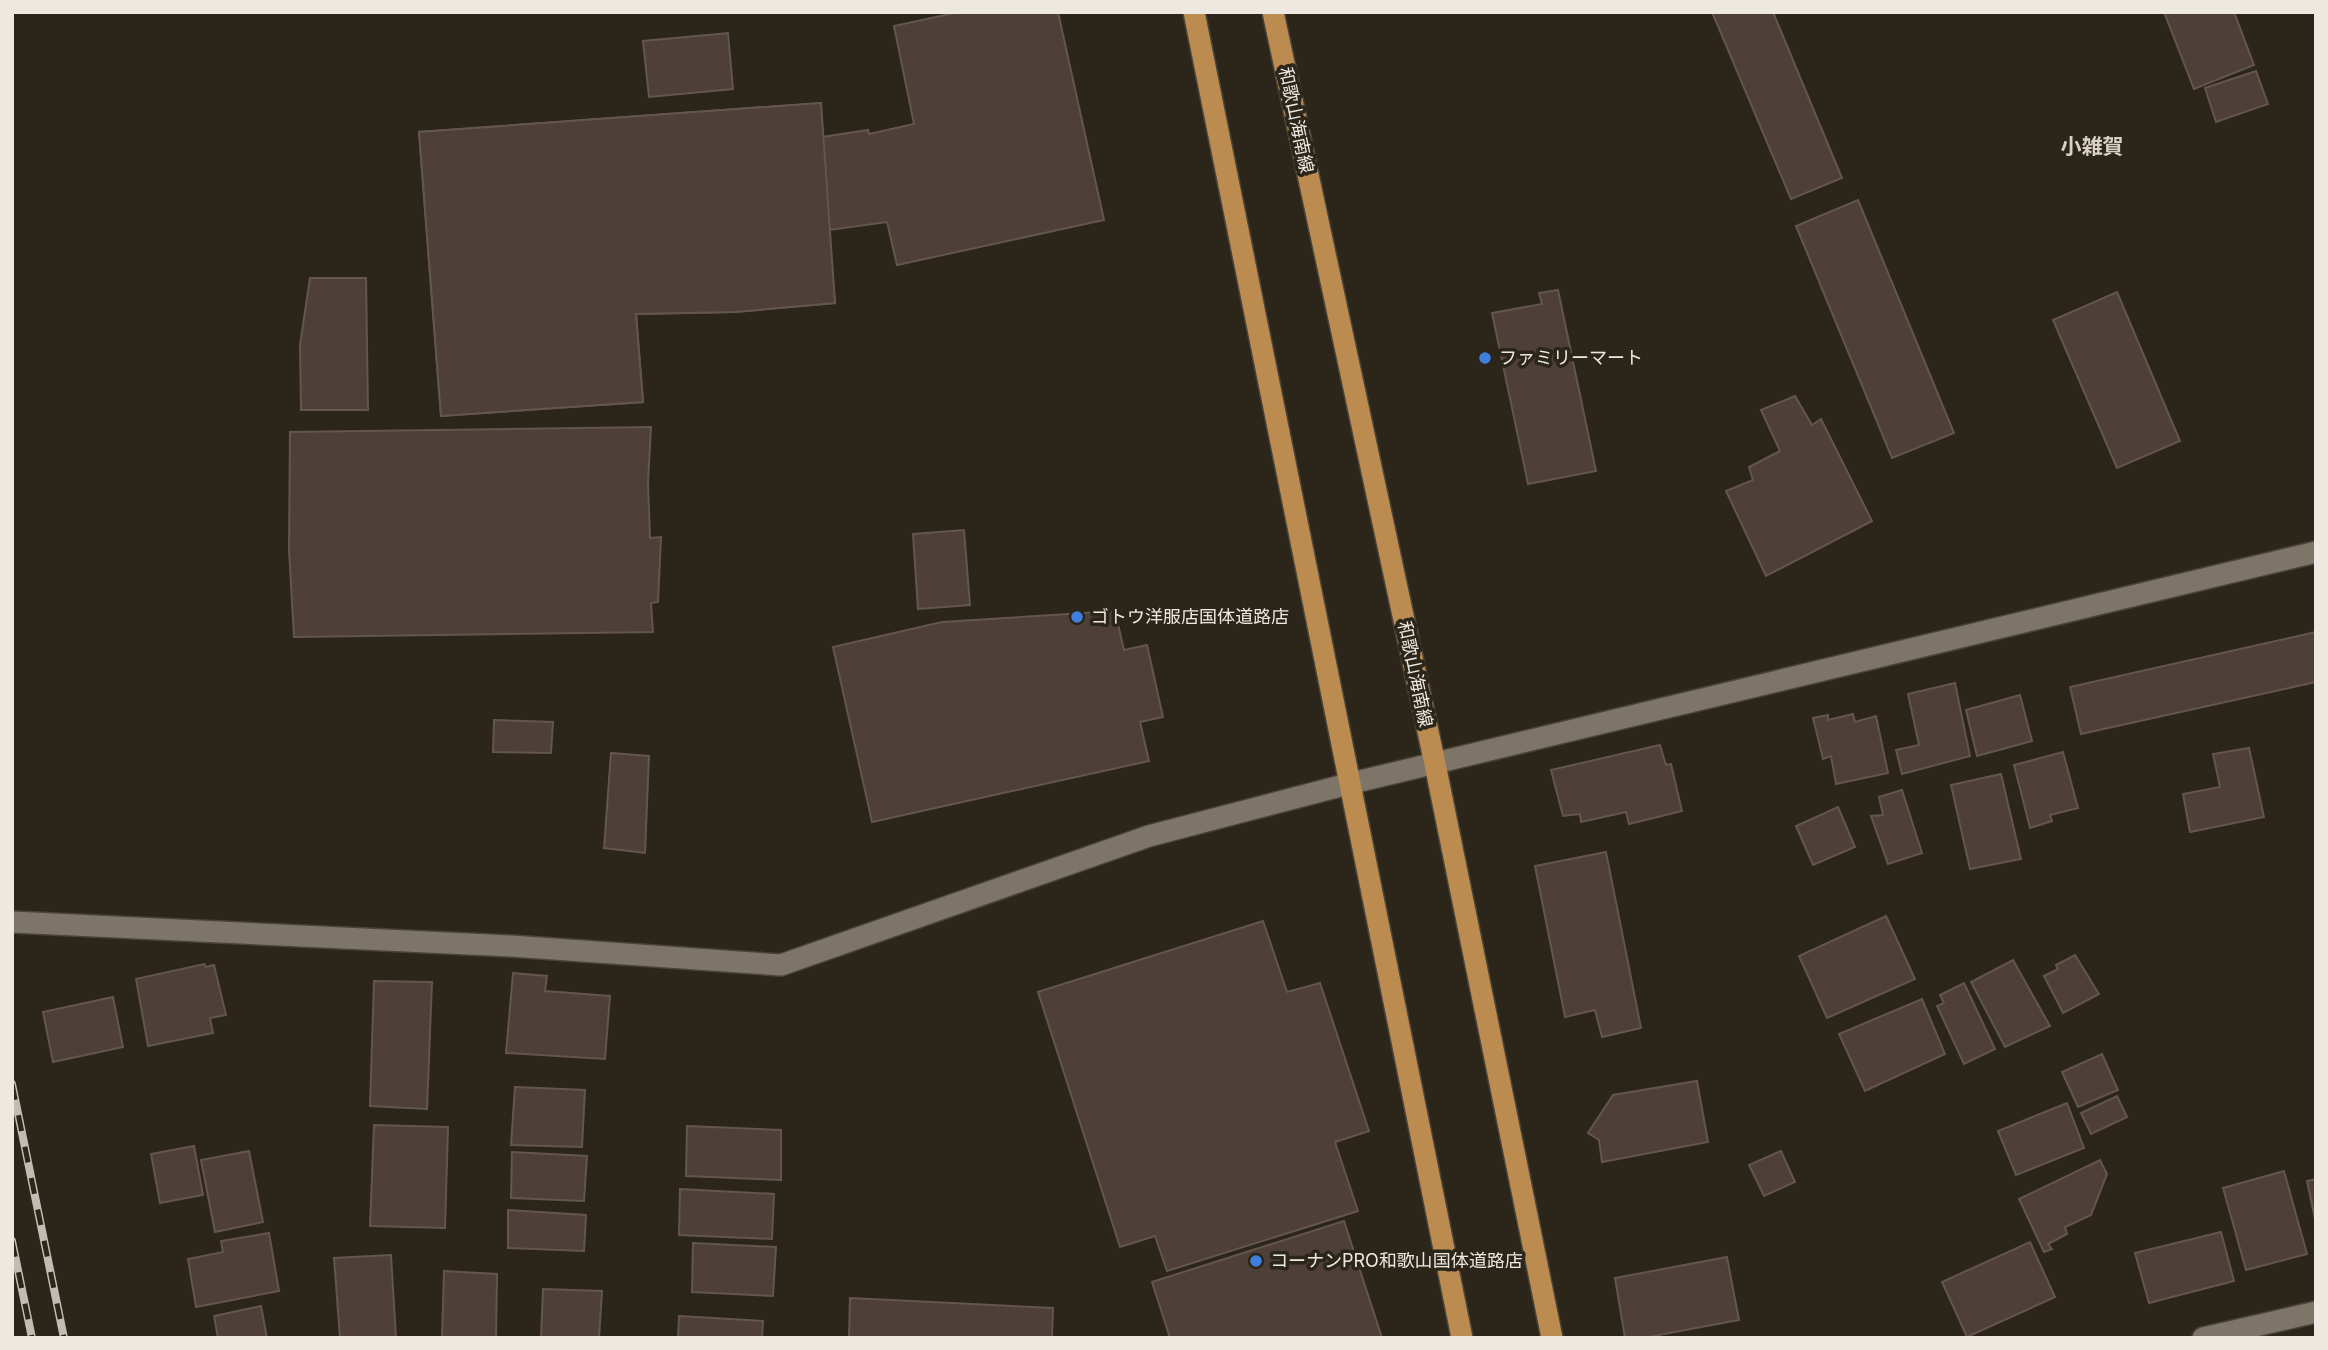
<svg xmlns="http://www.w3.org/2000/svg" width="2328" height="1350" viewBox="0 0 2328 1350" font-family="Inter,'Noto Sans JP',sans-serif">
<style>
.building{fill:#4e3f39;stroke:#64554e;stroke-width:2}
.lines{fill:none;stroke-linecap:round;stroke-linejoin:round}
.minor-casing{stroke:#49433a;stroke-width:24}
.major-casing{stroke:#49433a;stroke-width:24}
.minor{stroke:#7d7567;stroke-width:21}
.major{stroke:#bb8b50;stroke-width:21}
.rail-casing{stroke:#c2bdb4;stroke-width:8}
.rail{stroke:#2c261a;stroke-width:5;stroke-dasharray:16;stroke-linecap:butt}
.shop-dot{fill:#3f7fe0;stroke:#2c261a;stroke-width:2.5}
.labels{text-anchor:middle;stroke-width:7;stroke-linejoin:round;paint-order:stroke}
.street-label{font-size:18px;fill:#ede9e1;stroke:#2c261a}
.poi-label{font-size:18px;fill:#ede9e1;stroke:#2c261a;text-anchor:start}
.quarter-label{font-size:21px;font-weight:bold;fill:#d8d0c0;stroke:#2c261a}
</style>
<rect width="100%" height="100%" fill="#2c261a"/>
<g class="building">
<path d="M 959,12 L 1058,12 L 1104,220 L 897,265 L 887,222 L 829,230 L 835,303 L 735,312 L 636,314 L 643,402 L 441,416 L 419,132 L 821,103 L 822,137 L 868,130 L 869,134 L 914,124 L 894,26 Z"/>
<path d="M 1712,12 L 1773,12 L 1842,178 L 1791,199 Z"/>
<path d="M 2164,12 L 2234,12 L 2254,65 L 2194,89 Z"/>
<path d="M 728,33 L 733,89 L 649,97 L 643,41 Z"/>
<path d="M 2256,71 L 2268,104 L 2216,122 L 2205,88 Z"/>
<path d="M 821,103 L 835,303 L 735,312 L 636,314 L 643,402 L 441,416 L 419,132 Z"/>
<path d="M 1858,200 L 1954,433 L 1892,458 L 1796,226 Z"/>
<path d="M 310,278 L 366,278 L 368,410 L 301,410 L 300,345 Z"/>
<path d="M 1558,290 L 1596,471 L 1528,484 L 1492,313 L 1542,304 L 1539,293 Z"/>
<path d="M 2117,292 L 2180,441 L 2117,468 L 2053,320 Z"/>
<path d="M 1795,396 L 1812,425 L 1821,419 L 1872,521 L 1766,576 L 1726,491 L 1753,480 L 1749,467 L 1780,451 L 1761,410 Z"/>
<path d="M 651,427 L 648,483 L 650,538 L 661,537 L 658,602 L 651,603 L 653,632 L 294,637 L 289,550 L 290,432 Z"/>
<path d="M 964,530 L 970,605 L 918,609 L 913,534 Z"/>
<path d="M 1115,611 L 1124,650 L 1147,645 L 1163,717 L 1140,722 L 1149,761 L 872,822 L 833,647 L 942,622 Z"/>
<path d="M 2316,632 L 2316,682 L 2081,734 L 2070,687 Z"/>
<path d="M 1955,683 L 1970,756 L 1902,774 L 1896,750 L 1919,745 L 1908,694 Z"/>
<path d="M 2020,695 L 2032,741 L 1977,756 L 1966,710 Z"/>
<path d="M 1853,714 L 1855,722 L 1876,716 L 1888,773 L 1836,784 L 1831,756 L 1823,759 L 1813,718 L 1828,715 L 1828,720 Z"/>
<path d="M 494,720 L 553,722 L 551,753 L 493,752 Z"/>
<path d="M 1660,745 L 1666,765 L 1671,764 L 1682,811 L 1629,824 L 1626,812 L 1581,822 L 1580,814 L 1563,816 L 1551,770 Z"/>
<path d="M 2249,748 L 2264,817 L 2190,832 L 2183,794 L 2220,787 L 2213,754 Z"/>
<path d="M 2063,752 L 2078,808 L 2050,815 L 2052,821 L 2030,828 L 2014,765 Z"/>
<path d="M 611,753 L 649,756 L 645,853 L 604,848 Z"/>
<path d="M 2001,774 L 2021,859 L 1970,869 L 1951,785 Z"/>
<path d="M 1902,790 L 1922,853 L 1888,864 L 1871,816 L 1883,815 L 1879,797 Z"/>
<path d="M 1838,807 L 1855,847 L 1813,865 L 1796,826 Z"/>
<path d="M 1606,852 L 1641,1028 L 1602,1037 L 1595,1010 L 1565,1017 L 1535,866 Z"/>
<path d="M 1886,916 L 1915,979 L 1827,1018 L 1799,956 Z"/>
<path d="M 1263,921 L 1287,992 L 1320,983 L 1369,1131 L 1335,1142 L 1358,1211 L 1167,1271 L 1155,1236 L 1120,1247 L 1038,992 Z"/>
<path d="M 2075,955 L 2099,994 L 2063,1013 L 2044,976 L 2058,969 L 2056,965 Z"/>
<path d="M 2013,960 L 2050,1026 L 2005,1047 L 1971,982 Z"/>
<path d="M 204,964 L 206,967 L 214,965 L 226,1015 L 210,1018 L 213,1033 L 148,1046 L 136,979 Z"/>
<path d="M 513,973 L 547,976 L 545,991 L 610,996 L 605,1059 L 506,1053 Z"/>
<path d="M 374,981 L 432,982 L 427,1109 L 370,1106 Z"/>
<path d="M 1964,983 L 1995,1049 L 1964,1064 L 1937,1006 L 1944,1003 L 1940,995 Z"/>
<path d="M 113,997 L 123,1047 L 53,1062 L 43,1012 Z"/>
<path d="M 1922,999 L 1945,1054 L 1865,1091 L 1839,1034 Z"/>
<path d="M 2102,1054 L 2118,1090 L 2078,1107 L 2062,1072 Z"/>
<path d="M 1697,1081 L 1708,1142 L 1602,1162 L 1599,1140 L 1588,1133 L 1613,1095 Z"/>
<path d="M 515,1087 L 585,1090 L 582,1147 L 511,1145 Z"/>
<path d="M 2117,1096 L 2127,1117 L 2091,1134 L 2081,1113 Z"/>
<path d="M 2067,1103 L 2084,1148 L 2016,1175 L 1998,1131 Z"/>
<path d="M 374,1125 L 448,1127 L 445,1228 L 370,1226 Z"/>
<path d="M 687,1126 L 781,1130 L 781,1180 L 686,1176 Z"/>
<path d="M 194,1146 L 203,1195 L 160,1203 L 151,1154 Z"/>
<path d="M 249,1151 L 263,1222 L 215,1232 L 201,1160 Z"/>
<path d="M 1781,1151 L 1795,1182 L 1764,1196 L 1749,1165 Z"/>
<path d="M 512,1152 L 587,1156 L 584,1201 L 511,1198 Z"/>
<path d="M 2100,1160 L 2107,1174 L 2091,1215 L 2065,1227 L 2067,1234 L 2048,1244 L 2052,1249 L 2044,1252 L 2019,1199 Z"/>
<path d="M 2284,1171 L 2307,1254 L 2246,1270 L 2223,1188 Z"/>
<path d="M 2316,1179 L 2316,1224 L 2307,1181 Z"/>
<path d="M 680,1189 L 774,1194 L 772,1239 L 679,1235 Z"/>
<path d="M 508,1210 L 586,1215 L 584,1251 L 508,1248 Z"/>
<path d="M 1344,1221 L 1382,1338 L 1170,1338 L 1152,1282 Z"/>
<path d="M 2221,1232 L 2234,1281 L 2149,1303 L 2135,1253 Z"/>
<path d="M 269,1233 L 279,1291 L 196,1307 L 188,1259 L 223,1252 L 221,1241 Z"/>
<path d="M 2030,1242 L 2055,1297 L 1967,1337 L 1942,1282 Z"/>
<path d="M 693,1243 L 776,1247 L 773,1296 L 692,1292 Z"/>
<path d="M 391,1255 L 396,1338 L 340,1338 L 334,1258 Z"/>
<path d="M 1727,1257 L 1739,1320 L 1643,1338 L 1625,1338 L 1615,1278 Z"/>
<path d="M 444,1271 L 497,1274 L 496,1338 L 442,1338 Z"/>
<path d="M 543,1289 L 602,1291 L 599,1338 L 541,1338 Z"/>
<path d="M 850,1298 L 1053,1308 L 1052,1338 L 849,1338 Z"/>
<path d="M 261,1306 L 267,1338 L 218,1338 L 214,1316 Z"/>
<path d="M 679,1316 L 763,1321 L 762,1338 L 678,1338 Z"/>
</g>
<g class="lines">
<defs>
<g id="minor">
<path d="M 12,922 L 511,946 L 781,965 L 1149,836 L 1352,783 L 2316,552"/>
<path d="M 2203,1338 L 2316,1312"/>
</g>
<g id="major">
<path d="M 1194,12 L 1462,1338"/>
<path d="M 1273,12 L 1435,764 L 1552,1338"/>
</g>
</defs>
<use href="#minor" class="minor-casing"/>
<use href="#major" class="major-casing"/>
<use href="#minor" class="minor"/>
<use href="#major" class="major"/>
<defs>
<g id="rail">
<path d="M 12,1084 L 64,1338"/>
<path d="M 12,1241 L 32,1338"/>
</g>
</defs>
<use href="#rail" class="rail-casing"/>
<use href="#rail" class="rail"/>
</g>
<g class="shop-dot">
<circle cx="1485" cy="358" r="7"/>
<circle cx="1077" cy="617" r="7"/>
<circle cx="1256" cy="1261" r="7"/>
</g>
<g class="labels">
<g class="street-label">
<text transform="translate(1296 120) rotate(78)" y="6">和歌山海南線</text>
<text transform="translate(1415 674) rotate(78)" y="6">和歌山海南線</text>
</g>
<g class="poi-label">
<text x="1499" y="364">ファミリーマート</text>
<text x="1091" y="623">ゴトウ洋服店国体道路店</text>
<text x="1270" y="1267">コーナンPRO和歌山国体道路店</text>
</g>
<g class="quarter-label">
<text x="2092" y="154">小雑賀</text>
</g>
</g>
<rect width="2328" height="1350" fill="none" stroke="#ede9e1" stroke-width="28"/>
</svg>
